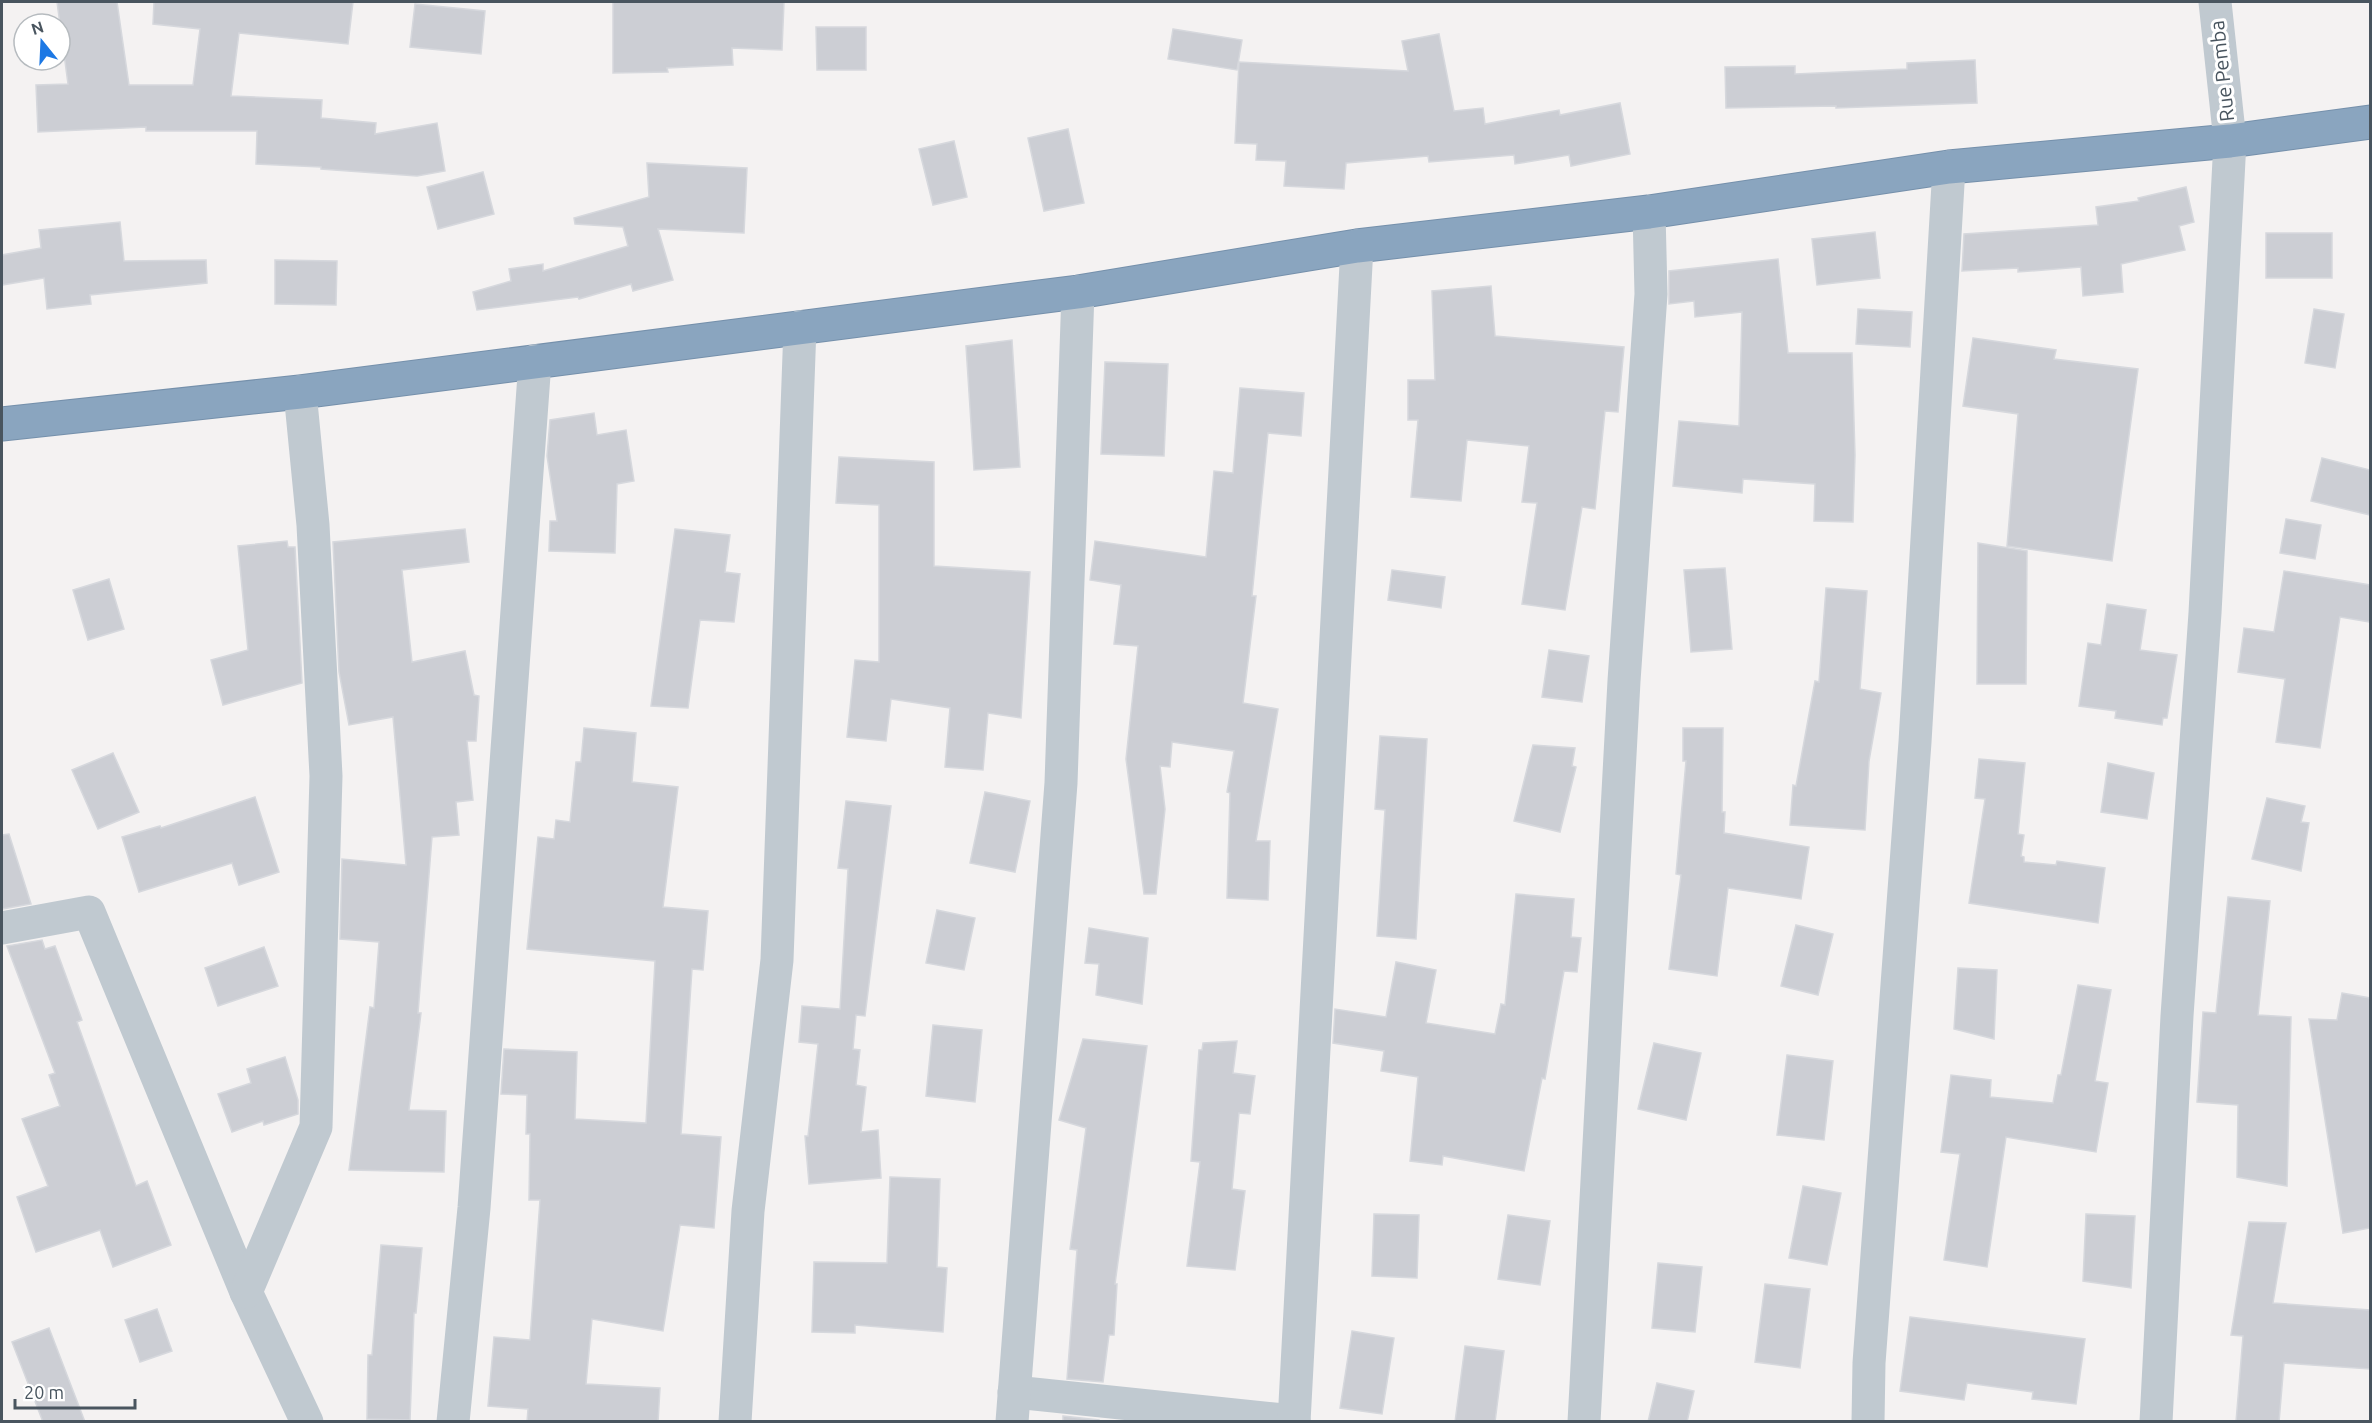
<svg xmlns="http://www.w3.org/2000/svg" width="2372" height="1423" viewBox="0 0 2372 1423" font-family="Ubuntu,sans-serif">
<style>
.building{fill:#ccced4;stroke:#d6d8dd;stroke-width:1.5}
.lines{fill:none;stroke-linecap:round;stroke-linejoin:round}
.highway-casing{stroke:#7590ab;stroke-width:35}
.street{stroke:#c0c9d0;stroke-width:33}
.highway{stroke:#8aa5bf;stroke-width:33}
.labels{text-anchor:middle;stroke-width:6;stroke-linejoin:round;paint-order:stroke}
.street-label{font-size:20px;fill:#49555f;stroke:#fff}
</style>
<rect width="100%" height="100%" fill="#f4f2f2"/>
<g class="building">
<path d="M 57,2 L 117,2 L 129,85 L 193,85 L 200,29 L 153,24 L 154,2 L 353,2 L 348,44 L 239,33 L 231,96 L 322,100 L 321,118 L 376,123 L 375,134 L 437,123 L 445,171 L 417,176 L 321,169 L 321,167 L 256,164 L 257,131 L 146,131 L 146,127 L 38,132 L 36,85 L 68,84 Z"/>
<path d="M 613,2 L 784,2 L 782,50 L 732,48 L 733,65 L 667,68 L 668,72 L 613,73 Z"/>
<path d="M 415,4 L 485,11 L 481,54 L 410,47 Z"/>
<path d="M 816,27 L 866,27 L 866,70 L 817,70 Z"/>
<path d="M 1173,29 L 1242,40 L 1237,70 L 1168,59 Z"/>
<path d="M 1439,34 L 1454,111 L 1483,108 L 1485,124 L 1559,110 L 1560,115 L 1620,103 L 1630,154 L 1571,166 L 1569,155 L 1515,164 L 1514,155 L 1429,162 L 1428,156 L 1346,163 L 1344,189 L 1284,186 L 1286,161 L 1256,160 L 1257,144 L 1235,143 L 1239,62 L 1408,71 L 1402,41 Z"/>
<path d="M 1975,60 L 1977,103 L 1836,108 L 1836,106 L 1726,108 L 1725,67 L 1795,66 L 1795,74 L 1907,69 L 1907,63 Z"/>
<path d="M 1068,129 L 1084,203 L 1044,211 L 1028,138 Z"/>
<path d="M 954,141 L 967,197 L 933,205 L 919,149 Z"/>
<path d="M 647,163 L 747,168 L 744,233 L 658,229 L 673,280 L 633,291 L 631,284 L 579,299 L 578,297 L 477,310 L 473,292 L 511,281 L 509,269 L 543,264 L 543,271 L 628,246 L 623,227 L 575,224 L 574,218 L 649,197 Z"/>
<path d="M 483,172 L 494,214 L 438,229 L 427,187 Z"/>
<path d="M 2186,187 L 2194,222 L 2179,226 L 2185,250 L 2121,264 L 2123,292 L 2083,296 L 2081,267 L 2018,272 L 2018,268 L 1962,271 L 1964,234 L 2098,225 L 2096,207 L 2139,201 L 2138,198 Z"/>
<path d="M 120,222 L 124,261 L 206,260 L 207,283 L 90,295 L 91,304 L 47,309 L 44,278 L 2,285 L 2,255 L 41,248 L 39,230 Z"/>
<path d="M 1875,232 L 1880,278 L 1817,285 L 1812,239 Z"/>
<rect x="2266" y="233" width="66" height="45"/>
<path d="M 1778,259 L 1788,353 L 1852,353 L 1855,455 L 1853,522 L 1814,521 L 1815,484 L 1743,479 L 1742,493 L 1673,486 L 1679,421 L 1739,426 L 1742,312 L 1695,317 L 1694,301 L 1669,304 L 1669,271 Z"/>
<path d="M 275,260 L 337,261 L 336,305 L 275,304 Z"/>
<path d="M 1491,286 L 1495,336 L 1624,347 L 1618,412 L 1605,411 L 1595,509 L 1582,507 L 1565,610 L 1522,604 L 1537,503 L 1522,502 L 1529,446 L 1467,440 L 1461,501 L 1411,497 L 1418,420 L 1408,420 L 1408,380 L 1435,380 L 1432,291 Z"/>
<path d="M 1858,309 L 1912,312 L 1910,347 L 1856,344 Z"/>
<path d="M 2314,309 L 2344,314 L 2335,368 L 2305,363 Z"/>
<path d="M 1973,338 L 2056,350 L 2054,359 L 2138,369 L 2112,561 L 2007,546 L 2018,414 L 1963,406 Z"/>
<path d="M 1012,340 L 1020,467 L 974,470 L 966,346 Z"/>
<path d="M 1105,362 L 1168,364 L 1164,456 L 1101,454 Z"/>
<path d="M 1240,388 L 1304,393 L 1301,436 L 1268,433 L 1252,596 L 1256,596 L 1243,703 L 1278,709 L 1256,841 L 1270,841 L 1268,900 L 1227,898 L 1230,793 L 1227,792 L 1234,751 L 1172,742 L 1170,767 L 1160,766 L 1165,809 L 1156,894 L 1144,894 L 1126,759 L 1138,646 L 1114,644 L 1121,585 L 1090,580 L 1095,541 L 1206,557 L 1214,471 L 1233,473 Z"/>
<path d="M 594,413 L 597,435 L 626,430 L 634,481 L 617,484 L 615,553 L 549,551 L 550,521 L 557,521 L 547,456 L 550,420 Z"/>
<path d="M 839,457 L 934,462 L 934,566 L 1030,572 L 1021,718 L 988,713 L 983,770 L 945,767 L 950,708 L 891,699 L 886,741 L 847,737 L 855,660 L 879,662 L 879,505 L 836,503 Z"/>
<path d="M 2322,458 L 2370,470 L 2370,515 L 2311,501 Z"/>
<path d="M 2286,519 L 2321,525 L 2315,559 L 2280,553 Z"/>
<path d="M 465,529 L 469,562 L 402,570 L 412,662 L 465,651 L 474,695 L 479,696 L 476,741 L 467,741 L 473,800 L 456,802 L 459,835 L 432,837 L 418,1013 L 421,1013 L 409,1110 L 446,1111 L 444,1172 L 349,1170 L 370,1007 L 374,1008 L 379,942 L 340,939 L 342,859 L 406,865 L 393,717 L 349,725 L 339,672 L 333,542 Z"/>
<path d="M 675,529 L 730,535 L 725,572 L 740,574 L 734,622 L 700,620 L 688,708 L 651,706 Z"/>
<path d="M 287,541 L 288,547 L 295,547 L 302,683 L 223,705 L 211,660 L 248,650 L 238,546 Z"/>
<path d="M 1978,543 L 2027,551 L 2026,684 L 1977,684 Z"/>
<path d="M 1725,568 L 1732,649 L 1691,652 L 1684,570 Z"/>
<path d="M 1392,570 L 1445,577 L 1441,608 L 1388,600 Z"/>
<path d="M 2284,571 L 2370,585 L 2370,622 L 2340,617 L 2320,748 L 2276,742 L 2285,679 L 2238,672 L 2244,628 L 2274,632 Z"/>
<path d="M 109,579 L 124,629 L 88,640 L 73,590 Z"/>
<path d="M 1826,588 L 1867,591 L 1860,689 L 1881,693 L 1869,761 L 1865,830 L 1790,825 L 1793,785 L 1796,786 L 1815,681 L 1819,682 Z"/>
<path d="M 2107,604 L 2146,610 L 2140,650 L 2177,655 L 2167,718 L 2163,718 L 2162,725 L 2115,718 L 2116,711 L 2079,706 L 2088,643 L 2101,645 Z"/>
<path d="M 1549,650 L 1589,656 L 1582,702 L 1542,697 Z"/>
<path d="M 584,728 L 636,733 L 632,782 L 678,787 L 663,907 L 708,911 L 703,970 L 692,969 L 681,1134 L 721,1137 L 714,1228 L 680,1225 L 663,1331 L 592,1319 L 586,1384 L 660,1388 L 658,1422 L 527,1422 L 528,1409 L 488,1406 L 494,1337 L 530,1340 L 540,1200 L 529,1200 L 530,1134 L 526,1134 L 527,1095 L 501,1094 L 504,1049 L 577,1052 L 575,1119 L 646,1123 L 655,961 L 527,949 L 538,837 L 554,839 L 556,820 L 570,822 L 576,762 L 581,762 Z"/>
<path d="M 1683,728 L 1723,728 L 1722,812 L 1725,812 L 1724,833 L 1809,847 L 1801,899 L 1728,888 L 1717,976 L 1669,969 L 1681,875 L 1676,874 L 1686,761 L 1683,761 Z"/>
<path d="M 1380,736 L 1427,739 L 1416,939 L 1377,936 L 1385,810 L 1375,809 Z"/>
<path d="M 1533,745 L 1575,748 L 1572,766 L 1576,767 L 1560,832 L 1514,821 Z"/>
<path d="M 113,753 L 139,812 L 98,829 L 72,770 Z"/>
<path d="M 1979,759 L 2025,763 L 2018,834 L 2024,835 L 2021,856 L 2024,857 L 2024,862 L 2056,865 L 2057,861 L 2105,868 L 2098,923 L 1969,903 L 1985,799 L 1975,798 Z"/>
<path d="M 2108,763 L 2154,773 L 2147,819 L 2101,812 Z"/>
<path d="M 985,792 L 1030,801 L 1015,872 L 970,863 Z"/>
<path d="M 255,797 L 279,872 L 239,885 L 232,863 L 139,892 L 122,837 L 160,826 L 161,828 Z"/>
<path d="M 2267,798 L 2305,806 L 2301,822 L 2309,823 L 2301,871 L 2252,859 Z"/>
<path d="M 846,801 L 891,806 L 865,1016 L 856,1015 L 853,1049 L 860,1050 L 856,1085 L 866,1087 L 861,1132 L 878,1130 L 881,1178 L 809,1184 L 805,1136 L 808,1136 L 818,1044 L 799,1042 L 802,1006 L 840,1009 L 848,869 L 838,868 Z"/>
<path d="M 9,834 L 31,904 L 2,909 L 2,835 Z"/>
<path d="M 1516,894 L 1574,899 L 1571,937 L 1581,938 L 1577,972 L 1564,971 L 1545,1079 L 1542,1078 L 1524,1171 L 1443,1156 L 1442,1165 L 1410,1161 L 1418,1077 L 1381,1071 L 1384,1051 L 1333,1043 L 1335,1009 L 1386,1017 L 1396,962 L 1436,970 L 1426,1023 L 1495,1034 L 1501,1004 L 1505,1005 Z"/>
<path d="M 2228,897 L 2270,901 L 2258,1015 L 2291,1017 L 2287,1186 L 2237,1177 L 2238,1105 L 2197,1102 L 2203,1012 L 2216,1013 Z"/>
<path d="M 937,910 L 975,918 L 964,970 L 926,963 Z"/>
<path d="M 1796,925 L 1833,934 L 1818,995 L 1781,986 Z"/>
<path d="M 1089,928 L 1148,938 L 1142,1004 L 1096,995 L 1099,964 L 1085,963 Z"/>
<path d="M 42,940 L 45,949 L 55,946 L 82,1020 L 77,1022 L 136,1186 L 147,1181 L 171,1245 L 113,1267 L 100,1230 L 36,1252 L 17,1197 L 48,1186 L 22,1119 L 60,1106 L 49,1075 L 55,1073 L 7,946 Z"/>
<path d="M 264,947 L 278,986 L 218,1006 L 205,968 Z"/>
<path d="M 1958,968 L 1997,970 L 1994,1039 L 1954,1029 Z"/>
<path d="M 2078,985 L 2111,990 L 2095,1081 L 2108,1083 L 2096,1152 L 2006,1137 L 1987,1267 L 1944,1260 L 1960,1154 L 1941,1152 L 1951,1075 L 1991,1080 L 1990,1097 L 2053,1103 L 2058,1075 L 2061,1075 Z"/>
<path d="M 2342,993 L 2370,998 L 2370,1228 L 2343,1233 L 2309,1019 L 2337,1020 Z"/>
<path d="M 933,1025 L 982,1030 L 975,1102 L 926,1096 Z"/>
<path d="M 1083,1039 L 1147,1046 L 1115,1284 L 1117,1284 L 1114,1335 L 1109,1335 L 1103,1382 L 1067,1379 L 1077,1250 L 1070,1249 L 1086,1128 L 1059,1120 Z"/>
<path d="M 1237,1041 L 1233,1073 L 1255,1076 L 1250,1114 L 1239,1113 L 1232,1189 L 1245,1191 L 1235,1270 L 1187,1266 L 1200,1162 L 1191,1161 L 1199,1050 L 1202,1050 L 1203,1043 Z"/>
<path d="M 1654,1043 L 1701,1053 L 1686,1120 L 1638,1109 Z"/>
<path d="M 1787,1055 L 1833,1061 L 1824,1140 L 1777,1135 Z"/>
<path d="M 285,1057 L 298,1100 L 298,1114 L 264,1125 L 263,1121 L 232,1132 L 218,1094 L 251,1083 L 247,1069 Z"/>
<path d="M 890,1177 L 940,1179 L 937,1267 L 947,1268 L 943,1332 L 855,1325 L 855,1333 L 812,1332 L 814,1262 L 887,1263 Z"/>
<path d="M 1803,1186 L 1841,1193 L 1827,1265 L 1789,1258 Z"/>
<path d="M 1374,1214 L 1419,1215 L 1417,1278 L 1372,1276 Z"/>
<path d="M 2086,1214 L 2135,1216 L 2131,1288 L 2083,1281 Z"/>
<path d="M 1508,1215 L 1550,1221 L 1540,1285 L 1498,1279 Z"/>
<path d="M 2249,1222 L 2286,1223 L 2273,1303 L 2370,1310 L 2370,1369 L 2284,1363 L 2279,1422 L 2236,1422 L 2243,1336 L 2231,1335 Z"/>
<path d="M 381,1245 L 422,1248 L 416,1313 L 414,1313 L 410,1420 L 367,1419 L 368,1355 L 372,1355 Z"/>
<path d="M 1658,1263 L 1702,1267 L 1695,1332 L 1652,1328 Z"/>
<path d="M 1765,1284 L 1810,1289 L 1800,1368 L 1755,1362 Z"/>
<path d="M 157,1309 L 172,1351 L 140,1362 L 125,1320 Z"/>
<path d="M 1910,1317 L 2085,1339 L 2076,1404 L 2032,1399 L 2033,1392 L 1967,1383 L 1964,1400 L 1900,1391 Z"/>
<path d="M 49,1328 L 85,1422 L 43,1422 L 12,1342 Z"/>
<path d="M 1352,1331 L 1394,1338 L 1382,1414 L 1340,1408 Z"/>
<path d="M 1465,1346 L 1504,1351 L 1495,1422 L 1455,1422 Z"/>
<path d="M 1657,1383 L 1694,1391 L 1687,1422 L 1648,1422 Z"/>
<path d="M 1063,1416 L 1099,1420 L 1099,1422 L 1063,1422 Z"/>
</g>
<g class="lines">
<defs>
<path id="highway" d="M 2,424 L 300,392 L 1078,292 L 1357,246 L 1649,212 L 1949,167 L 2230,141 L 2370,122"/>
</defs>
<use href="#highway" class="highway-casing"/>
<g class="street">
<path d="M 2,928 L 89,912 L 246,1292 L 307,1422"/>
<path d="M 246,1292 L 316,1127 L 326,776 L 313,525 L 300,392"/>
<path d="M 1014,1392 L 1294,1421"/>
<path d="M 453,1422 L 474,1208 L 535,361"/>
<path d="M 735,1422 L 748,1211 L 777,960 L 800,327"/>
<path d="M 1012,1422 L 1061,783 L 1078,292"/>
<path d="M 1294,1422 L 1357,246"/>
<path d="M 1584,1422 L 1624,681 L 1651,294 L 1649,212"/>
<path d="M 1868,1422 L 1869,1363 L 1915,742 L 1949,167"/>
<path d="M 2156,1422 L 2177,1016 L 2205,613 L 2230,141 L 2215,2"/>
</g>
<use href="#highway" class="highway"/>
</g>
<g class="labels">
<g class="street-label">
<text transform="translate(2222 71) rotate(-96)" y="7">Rue Pemba</text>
</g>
</g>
<rect width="2372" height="1423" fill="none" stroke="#49555f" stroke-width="6"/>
<g transform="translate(42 42) rotate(342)"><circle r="28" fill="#ffffff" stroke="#b6bbbf" stroke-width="1.5"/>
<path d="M0-4.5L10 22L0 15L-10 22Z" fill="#1c78e4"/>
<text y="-9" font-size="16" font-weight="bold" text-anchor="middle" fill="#49555f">N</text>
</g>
<path d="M15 1399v9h120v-9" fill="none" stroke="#49555f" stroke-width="3"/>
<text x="24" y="1399" font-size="18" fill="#49555f" stroke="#ffffff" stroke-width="4.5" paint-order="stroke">20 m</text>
</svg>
